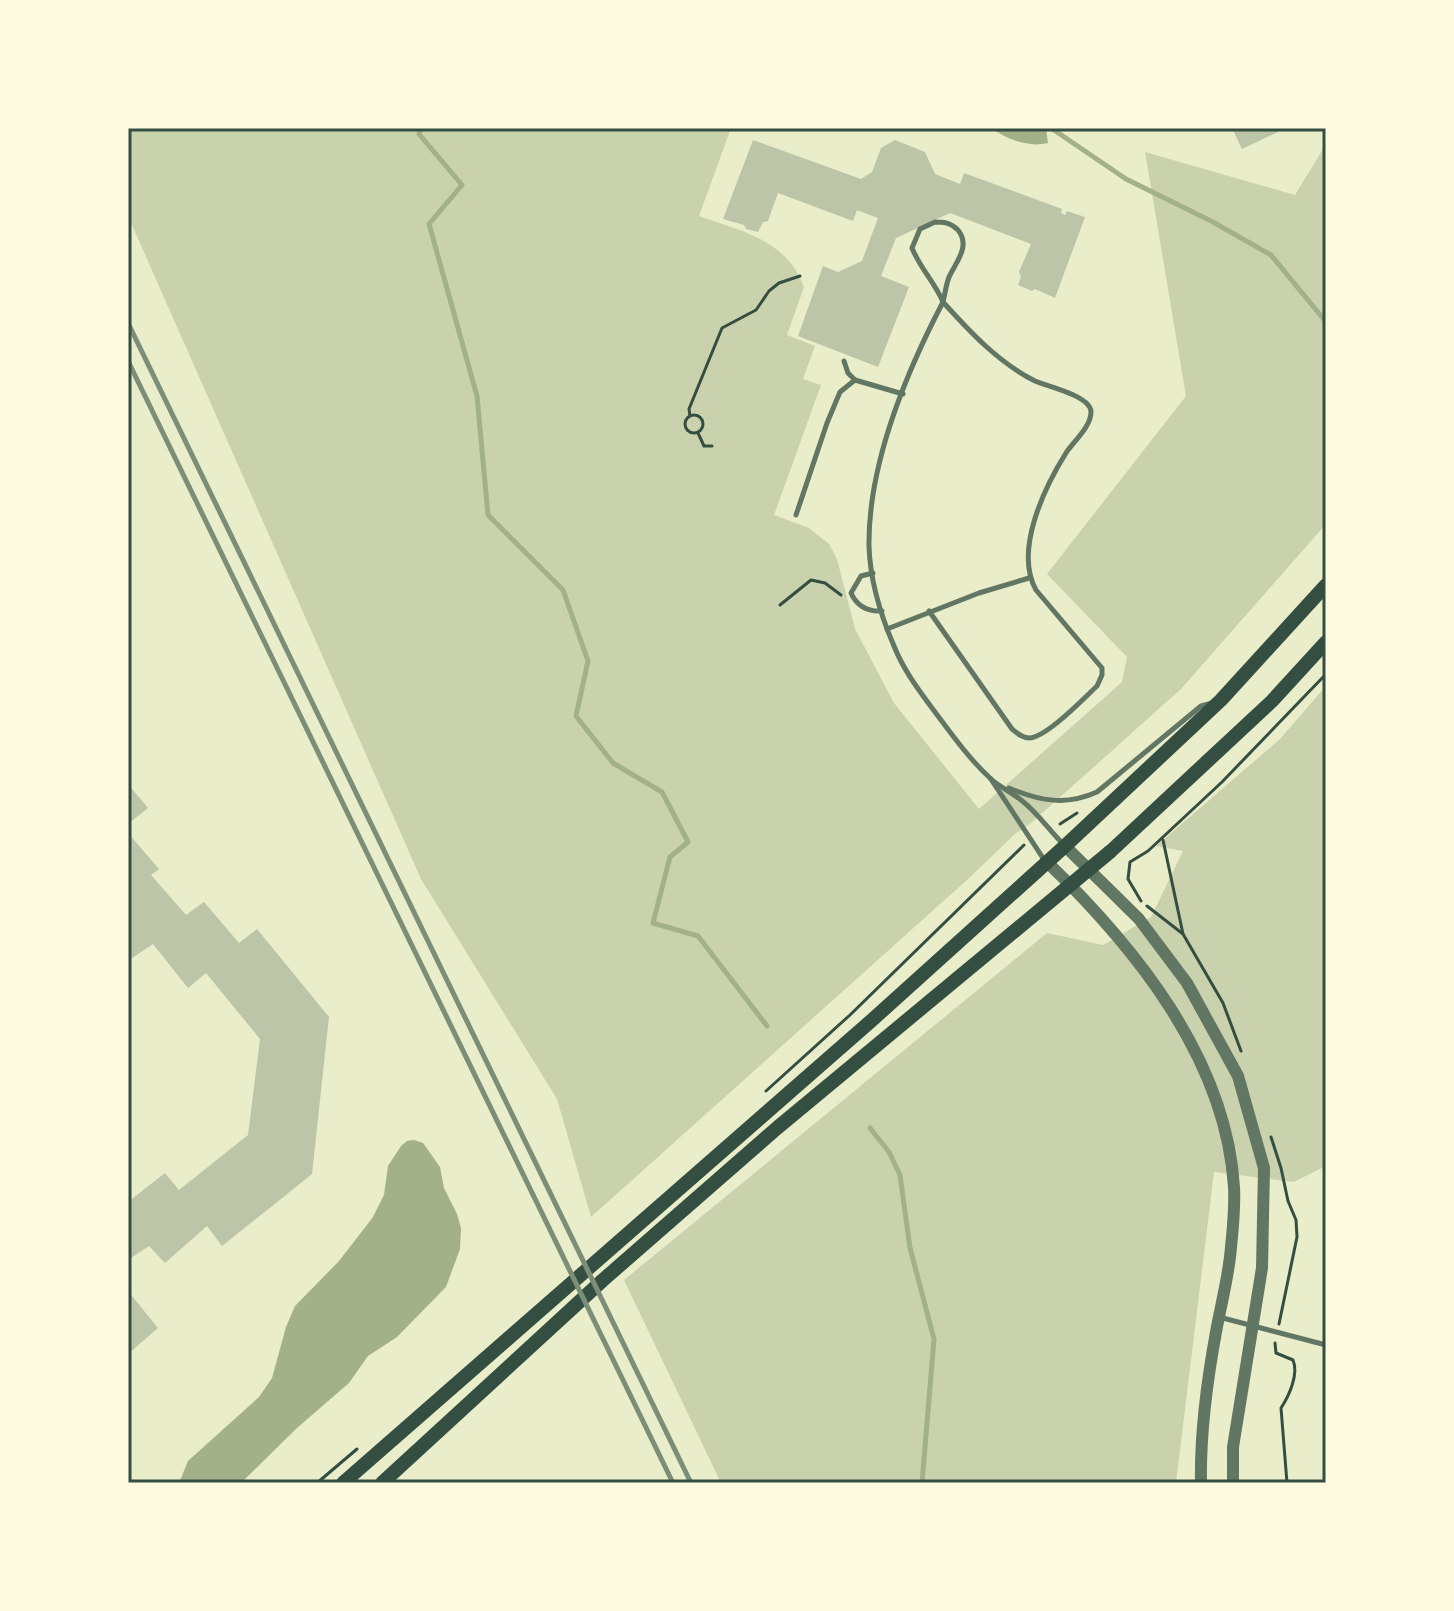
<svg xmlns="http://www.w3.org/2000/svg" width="1454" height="1611" viewBox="0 0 1454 1611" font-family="Arial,sans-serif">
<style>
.green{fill:#cad2ad}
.water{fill:#a3b18a}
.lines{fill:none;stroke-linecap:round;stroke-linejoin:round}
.stream{stroke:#a3b18a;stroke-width:5}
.building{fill:#bcc5a7}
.path{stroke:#344e41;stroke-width:3}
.service{stroke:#617663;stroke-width:5}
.tertiary{stroke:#617663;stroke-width:12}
.secondary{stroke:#344e41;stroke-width:14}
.rail{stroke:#7c8e77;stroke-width:5}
.neatline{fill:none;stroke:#344e41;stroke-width:3}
</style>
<rect width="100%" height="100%" fill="#e9edc9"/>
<g class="green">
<path d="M 128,128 L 731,128 L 699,216 C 743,232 786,239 804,287 L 787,335 L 815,346 L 803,379 L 821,385 L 774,515 L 809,528 L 829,544 L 837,559 L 855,629 L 894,703 L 979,809 L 1122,682 L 1127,657 L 1047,574 L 1186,396 L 1145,152 L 1295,195 L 1326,144 L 1326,524 L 1181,689 L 1030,824 L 1016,833 L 967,880 L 591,1217 L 557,1099 L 421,879 L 128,216 Z"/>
<path d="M 1326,686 L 1326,1166 L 1294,1182 L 1214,1172 L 1176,1483 L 721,1483 L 624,1280 L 1047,933 L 1103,945 L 1151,917 L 1183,851 L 1156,846 L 1280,739 Z"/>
</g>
<g class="water">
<path d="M 991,128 L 1046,128 L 1048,143 C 1028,148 1007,139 991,128 Z"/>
<path d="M 414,1140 L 423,1143 L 440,1167 L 444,1188 L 457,1214 L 461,1228 L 460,1249 L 446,1287 L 397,1337 L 368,1356 L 349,1383 L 297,1428 L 241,1483 L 179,1483 L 188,1461 L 259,1397 L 272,1378 L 286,1327 L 295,1306 L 339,1261 L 373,1217 L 384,1195 L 388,1166 L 401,1146 L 407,1141 Z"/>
</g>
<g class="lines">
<g class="stream">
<path d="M 421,128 L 419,134 L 462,185 L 429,224 L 477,396 L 488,515 L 563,590 L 588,661 L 576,716 L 613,763 L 662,792 L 688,842 L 670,857 L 653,923 L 698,936 L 767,1026"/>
<path d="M 1051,128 L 1126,179 L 1213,222 L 1271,255 L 1326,322"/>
<path d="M 870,1128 L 889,1152 L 900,1175 L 910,1248 L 934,1339 L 922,1483"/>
</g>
</g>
<g class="building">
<path d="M 1232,128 L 1286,128 L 1242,149 Z"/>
<path d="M 753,140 L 861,179 L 872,172 L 881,148 L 895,140 L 925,152 L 935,174 L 960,184 L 964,173 L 1062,209 L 1061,213 L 1065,215 L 1067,211 L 1085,217 L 1055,298 L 1035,289 L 1032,291 L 1018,285 L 1021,277 L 1019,272 L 1031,244 L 950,213 L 896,238 L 881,276 L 909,287 L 878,367 L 798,336 L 823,266 L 838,272 L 862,261 L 878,218 L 857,210 L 853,221 L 778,193 L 768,221 L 763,222 L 758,232 L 746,229 L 744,225 L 723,219 Z"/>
<path d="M 128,784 L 148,808 L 128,824 Z"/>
<path d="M 128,833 L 159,869 L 151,875 L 186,915 L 204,902 L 239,943 L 257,929 L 329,1017 L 312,1174 L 222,1246 L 207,1226 L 165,1263 L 149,1246 L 128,1260 L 128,1202 L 165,1173 L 179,1190 L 248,1135 L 260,1039 L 206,973 L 188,988 L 153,944 L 132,958 L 128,953 Z"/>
<path d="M 128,1291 L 158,1328 L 128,1354 Z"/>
</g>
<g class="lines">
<g class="path">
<circle cx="694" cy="424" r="9"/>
<path d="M 690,416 L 689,409 L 722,328 L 756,310 L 769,291 L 779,283 L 800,276"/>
<path d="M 698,433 L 704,446 L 712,446"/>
<path d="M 780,605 L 811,580 L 825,583 L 841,595"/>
<path d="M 1060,824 L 1077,813"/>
<path d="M 1163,840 L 1183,934"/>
<path d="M 1141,901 L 1128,879 L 1130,862 L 1148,851 L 1222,782 L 1326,674"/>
<path d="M 1147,906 L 1183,934 L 1223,1003 L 1241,1051"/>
<path d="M 766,1091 L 850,1015 L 1024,845"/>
<path d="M 1271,1137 L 1281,1168 L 1288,1201 L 1296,1220 L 1297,1237 L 1279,1324"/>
<path d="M 1275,1343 L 1276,1353 L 1293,1360 C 1299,1374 1289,1396 1281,1408 L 1287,1483"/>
<path d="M 317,1483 L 357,1449"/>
</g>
<g class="service">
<path d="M 935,222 C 945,222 951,223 958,230 C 971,246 956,262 949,277 C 946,285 945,294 943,302 C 935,283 920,268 912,248 L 920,229 Z"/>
<path d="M 844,361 L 848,373 L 855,380"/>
<path d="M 796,515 L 827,423 L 840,392 L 855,380 L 903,394"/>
<path d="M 873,573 L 861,576 L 851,593 C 857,606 867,612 882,611"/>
<path d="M 929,611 L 1012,729 C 1017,733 1022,738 1029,738 C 1046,738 1084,698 1097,686 L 1102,675 L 1102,668 L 1036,590 C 1014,551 1044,488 1066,453 C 1073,442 1091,427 1091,412 C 1091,396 1049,387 1035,381 C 999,363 970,332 943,302 C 906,373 868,465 869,546 C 870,579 881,616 894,646 C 903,669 918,689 932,708 C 950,732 969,759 991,779 C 1000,787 1011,792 1021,800 C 1037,812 1049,830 1063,844"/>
<path d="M 887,629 L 979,593 L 1029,578"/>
<path d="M 991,779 L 1045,861"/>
<path d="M 1009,788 C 1040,801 1066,806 1097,792 L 1201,706 L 1212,703"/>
<path d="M 128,1023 L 128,1057"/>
<path d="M 1219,1317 L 1326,1345"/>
</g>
<g class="tertiary">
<path d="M 1065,846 L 1139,919 L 1187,983 L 1238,1076 L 1264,1168 L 1262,1268 L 1233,1447 L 1233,1483"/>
<path d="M 1046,861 C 1134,946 1226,1058 1234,1187 C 1235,1206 1233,1228 1231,1247 C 1229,1275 1221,1304 1216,1332 C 1207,1381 1200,1432 1201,1483"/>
</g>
<g class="secondary">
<path d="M 343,1483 L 871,1021 L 1065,846 L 1221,700 L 1326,585"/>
<path d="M 382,1483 L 603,1280 L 777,1128 L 1111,851 L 1272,701 L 1326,642"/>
</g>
<g class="rail">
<path d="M 128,323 L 691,1483"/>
<path d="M 128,361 L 673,1483"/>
</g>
</g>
<rect width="1454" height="1611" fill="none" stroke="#fefae0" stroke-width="260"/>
<rect x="130" y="130" width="1194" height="1351" class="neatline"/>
</svg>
